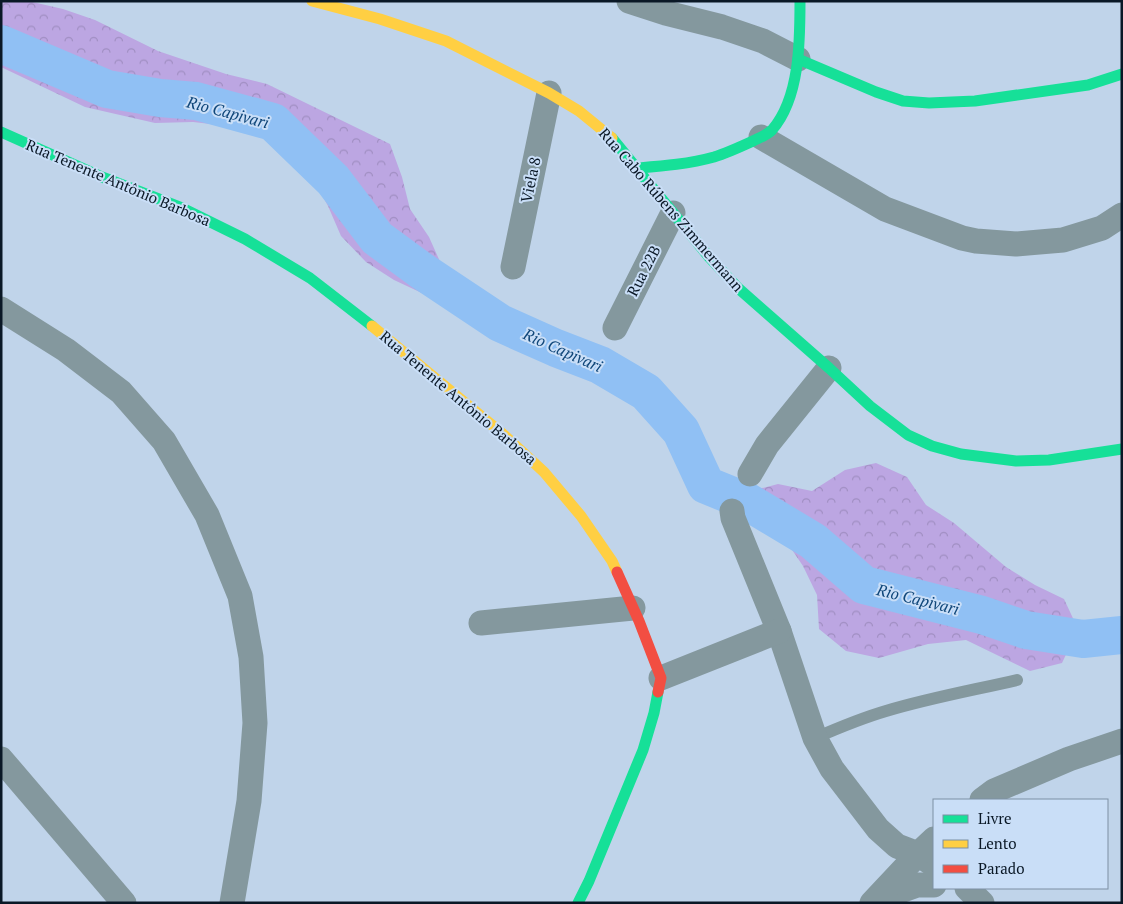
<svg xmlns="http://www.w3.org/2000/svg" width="1123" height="904" viewBox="0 0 1123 904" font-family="'PT Serif',serif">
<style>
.forest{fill:url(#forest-crowns)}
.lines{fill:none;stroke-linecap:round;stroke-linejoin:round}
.river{stroke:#90c0f4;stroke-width:38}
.lane{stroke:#84989e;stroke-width:12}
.street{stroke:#84989e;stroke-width:25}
.fast{stroke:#16e098;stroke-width:11}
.slow{stroke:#ffcf43;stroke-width:11}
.jam{stroke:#f24e42;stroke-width:11}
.labels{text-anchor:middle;stroke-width:4;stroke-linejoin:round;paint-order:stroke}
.street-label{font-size:15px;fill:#0a1826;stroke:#c9def7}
.water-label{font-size:16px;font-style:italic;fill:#10477a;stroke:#c9def7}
</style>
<defs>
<pattern id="forest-crowns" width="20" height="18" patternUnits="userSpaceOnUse" patternTransform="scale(1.25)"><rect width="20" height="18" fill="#bca6e2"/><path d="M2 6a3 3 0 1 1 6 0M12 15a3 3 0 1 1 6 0" fill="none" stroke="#a08ec2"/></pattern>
</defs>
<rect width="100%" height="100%" fill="#c0d4ea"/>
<g class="forest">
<path d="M 1,1 L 28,1 L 63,9 L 95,20 L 158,51 L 226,74 L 267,84 L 390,144 L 402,177 L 410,209 L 429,237 L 442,266 L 424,294 L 394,280 L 366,262 L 341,236 L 328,206 L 311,175 L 290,151 L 260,137 L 228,126 L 193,122 L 155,123 L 85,107 L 1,67 Z"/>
<path d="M 876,463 L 907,477 L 926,505 L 954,523 L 1006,567 L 1035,585 L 1064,599 L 1078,629 L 1062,663 L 1030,671 L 966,640 L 928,644 L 879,658 L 846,651 L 819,629 L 817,595 L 803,566 L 784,538 L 754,514 L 736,503 L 747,492 L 778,484 L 812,491 L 845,470 Z"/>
</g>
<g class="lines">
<path class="river" d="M 1,44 L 107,89 L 160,98 L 196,101 L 273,122 L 333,180 L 377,238 L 422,271 L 500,323 L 556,348 L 600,365 L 646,392 L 681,431 L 706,485 L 748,502 L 813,541 L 864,585 L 982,615 L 1026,630 L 1083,639 L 1122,635"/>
<path class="lane" d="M 815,738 C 838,728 862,718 886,711 C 929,698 974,690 1017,680"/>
<g class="street">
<path d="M 629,1 L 666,13 L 722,27 L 763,41 L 798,59"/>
<path d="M 761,137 L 885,209 L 962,238 L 976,241 L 1016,244 L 1063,240 L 1102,228 L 1122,215"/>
<path d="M 513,267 L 549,93"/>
<path d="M 1,309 L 66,350 L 121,392 L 164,441 L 207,515 L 240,596 L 251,657 L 255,723 L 249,801 L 232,903"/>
<path d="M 615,328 L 673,213"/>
<path d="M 750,474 L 767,445 L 829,368"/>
<path d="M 732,511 L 733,518 L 779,631 L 815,738 L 832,769 L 878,829 L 897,846 L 918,854 L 934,865"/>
<path d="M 481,623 L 633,608"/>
<path d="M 661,678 L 779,631"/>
<path d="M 1,759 L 124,903"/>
<path d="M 982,800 L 994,791 L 1069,759 L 1122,741"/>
<path d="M 967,888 L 982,903"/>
<path d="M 878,899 L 917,885 L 934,885"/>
<path d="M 872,903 L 918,854 L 934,839"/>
</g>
<g class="fast">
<path d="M 798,59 L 876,92 L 903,101 L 929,103 L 975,101 L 1088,85 L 1122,74"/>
<path d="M 1,132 L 102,177 L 182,208 L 245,239 L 310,278 L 372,326"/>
<path d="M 612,138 L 709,257 L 738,288 L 829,368 L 870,406 L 908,435 L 932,446 L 961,454 L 1016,461 L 1049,460 L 1122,449"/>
<path d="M 638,168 C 663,166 689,164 714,157 C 727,153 740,147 753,141 C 759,138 767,135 772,130 C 800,98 800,41 800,1"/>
<path d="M 578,903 L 589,881 L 643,750 L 654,713 L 658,692"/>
</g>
<g class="slow">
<path d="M 312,1 L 380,19 L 446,41 L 549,93 L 579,111 L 612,138"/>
<path d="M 372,326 L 504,435 L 544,472 L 581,516 L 612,561 L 617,572"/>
</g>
<path class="jam" d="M 617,572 L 639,621 L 661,678 L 658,692"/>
</g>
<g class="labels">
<g class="street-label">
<text transform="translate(531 180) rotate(-78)" y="5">Viela 8</text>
<text transform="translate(118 183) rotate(23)" y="5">Rua Tenente Antônio Barbosa</text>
<text transform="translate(671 210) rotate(49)" y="5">Rua Cabo Rúbens Zimmermann</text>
<text transform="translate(644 271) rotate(-63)" y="5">Rua 22B</text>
<text transform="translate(458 398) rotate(40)" y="5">Rua Tenente Antônio Barbosa</text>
</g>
<g class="water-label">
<text transform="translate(228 112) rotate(15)" y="6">Rio Capivari</text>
<text transform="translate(563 350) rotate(24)" y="6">Rio Capivari</text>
<text transform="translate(918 599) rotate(14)" y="6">Rio Capivari</text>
</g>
</g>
<rect width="1123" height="904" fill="none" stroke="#0a1826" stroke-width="5"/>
<rect x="933" y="799" width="175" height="90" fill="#c9def7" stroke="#7d8fa3"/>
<rect x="943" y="815" width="25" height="8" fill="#16e098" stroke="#7d8fa3"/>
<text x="978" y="824" font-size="15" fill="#0a1826">Livre</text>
<rect x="943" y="840" width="25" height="8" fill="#ffcf43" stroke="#7d8fa3"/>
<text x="978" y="849" font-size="15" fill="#0a1826">Lento</text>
<rect x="943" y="865" width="25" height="8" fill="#f24e42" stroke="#7d8fa3"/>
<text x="978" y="874" font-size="15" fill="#0a1826">Parado</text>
</svg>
